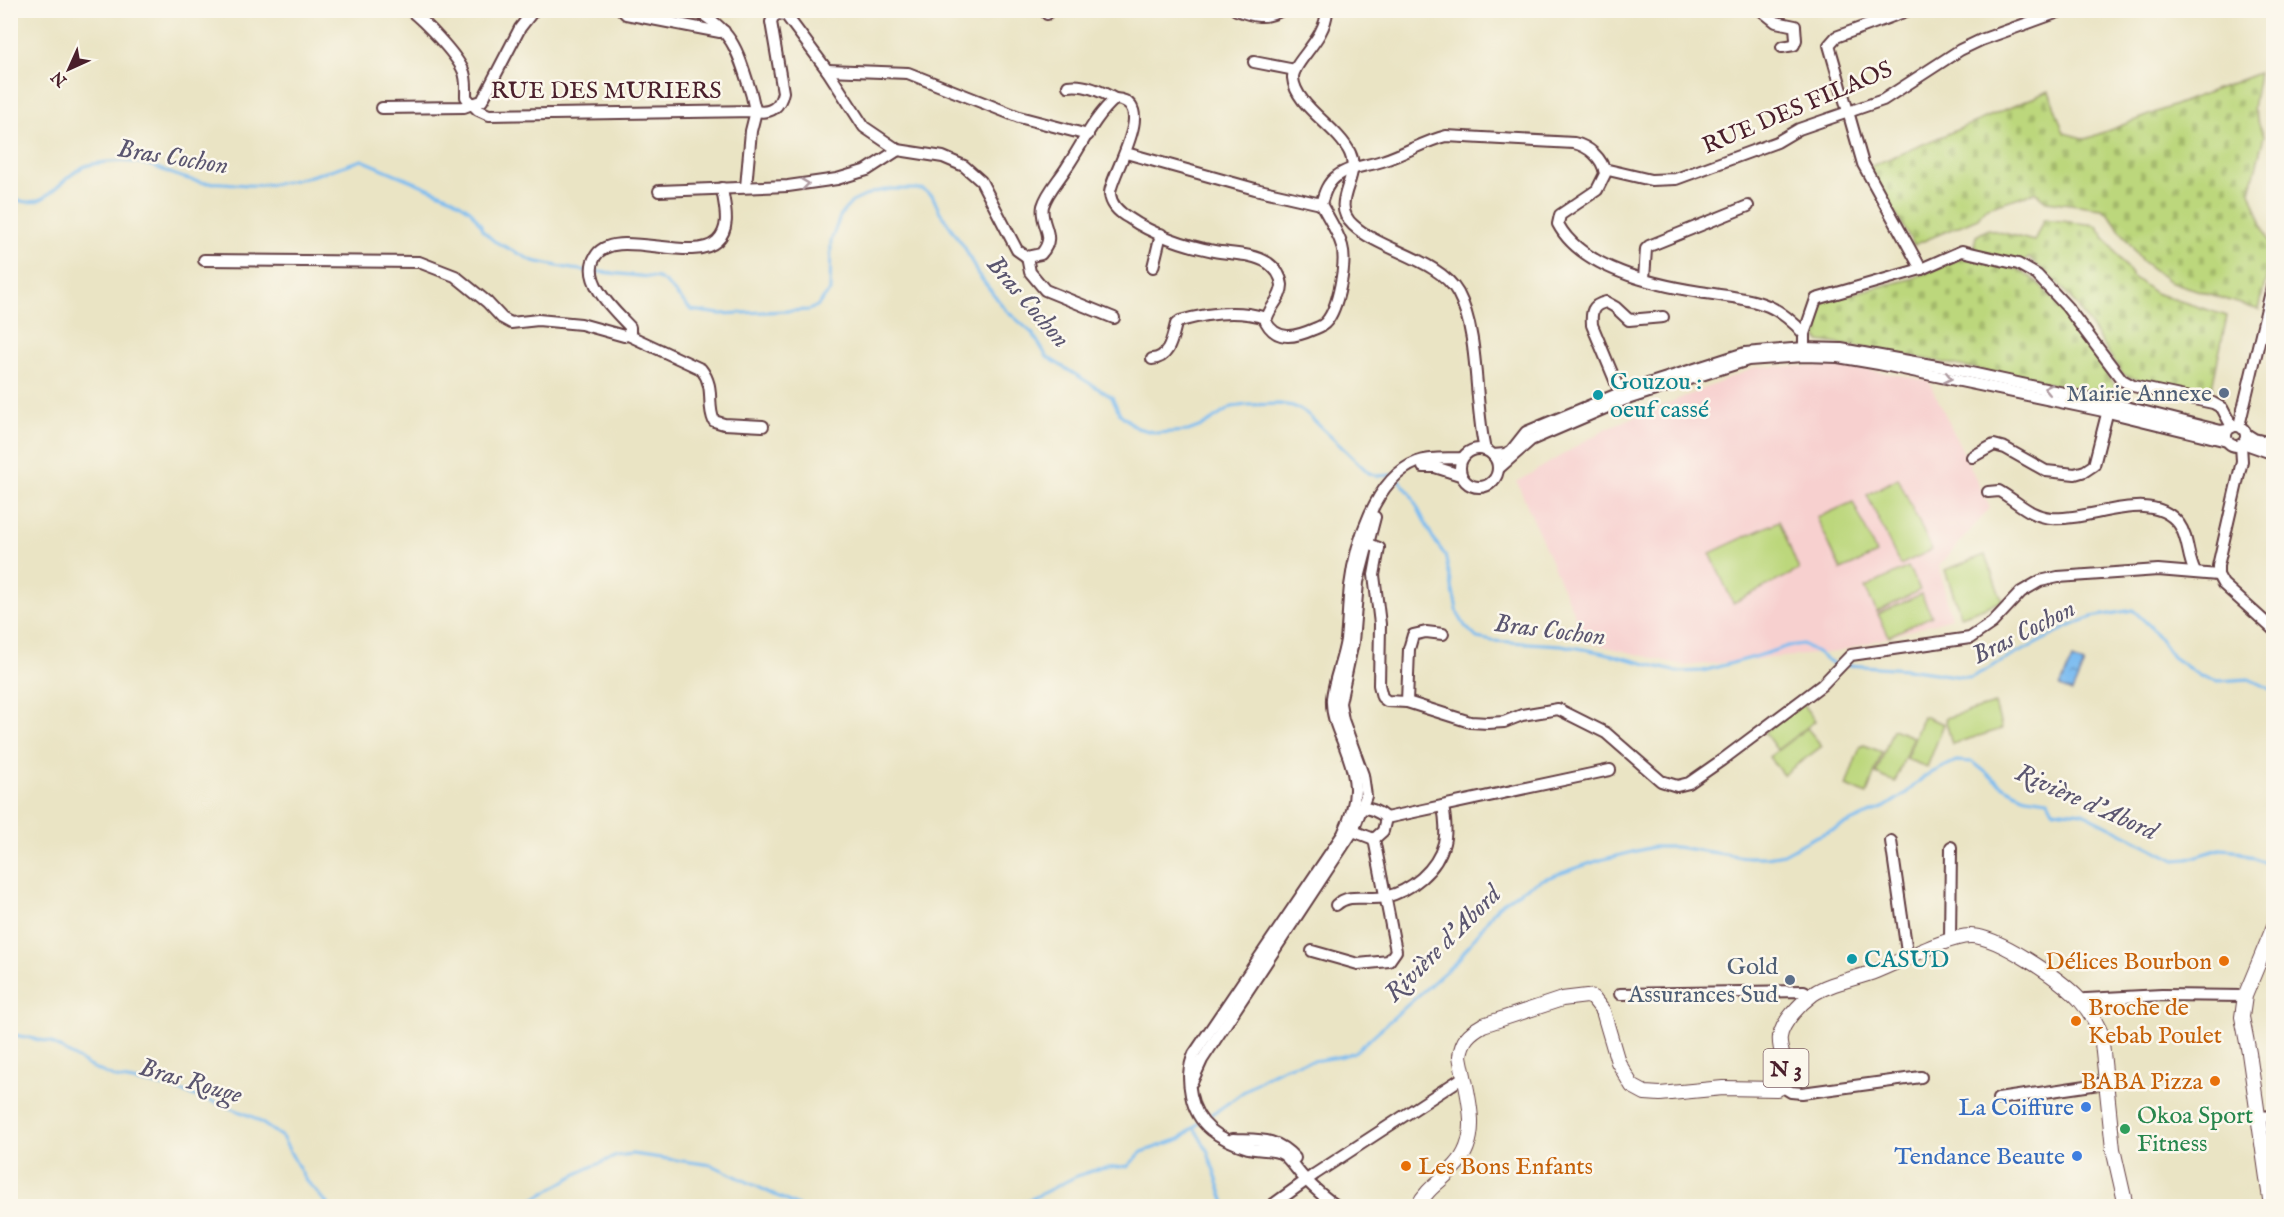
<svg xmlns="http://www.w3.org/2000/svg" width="2284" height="1217" viewBox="0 0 2284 1217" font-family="'IM FELL English',serif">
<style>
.built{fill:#f7d0cf}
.grass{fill:#bcd77c;stroke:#837b54;stroke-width:1.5}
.cemetery{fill:url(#cemetery-stones);stroke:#837b54;stroke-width:1.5}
.water{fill:url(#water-ripples);stroke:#626e8e;stroke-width:1.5}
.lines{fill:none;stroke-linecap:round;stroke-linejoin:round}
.stream{stroke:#7bbcf0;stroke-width:3}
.minor-casing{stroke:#623d42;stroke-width:14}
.major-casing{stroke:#623d42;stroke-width:16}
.minor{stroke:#fff;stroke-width:10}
.major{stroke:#fff;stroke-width:14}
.oneway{stroke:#ae9aa0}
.service-dot{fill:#5c6f8a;stroke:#fbf7ec;stroke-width:2}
.culture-dot{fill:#0f9aa8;stroke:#fbf7ec;stroke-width:2}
.food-dot{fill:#e8710a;stroke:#fbf7ec;stroke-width:2}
.shop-dot{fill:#3f7fe0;stroke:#fbf7ec;stroke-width:2}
.leisure-dot{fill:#2e9e5b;stroke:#fbf7ec;stroke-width:2}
.labels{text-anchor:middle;stroke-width:5;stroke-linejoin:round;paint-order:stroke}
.shield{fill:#fbf7ec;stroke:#7f6065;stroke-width:1.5}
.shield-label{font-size:22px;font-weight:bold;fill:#4a1f2b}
.street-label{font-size:24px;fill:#4a1f2b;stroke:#fbf7ec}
.culture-label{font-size:24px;fill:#0d838f;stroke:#fbf7ec;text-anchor:start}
.service-label{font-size:24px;fill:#4e5e75;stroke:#fbf7ec;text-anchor:end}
.food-label{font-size:24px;fill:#c56008;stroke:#fbf7ec;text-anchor:end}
.shop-label{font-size:24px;fill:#366cbe;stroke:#fbf7ec;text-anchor:end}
.leisure-label{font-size:24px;fill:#27864d;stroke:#fbf7ec;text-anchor:start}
.water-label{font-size:26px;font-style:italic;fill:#5b5670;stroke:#fbf7ec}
</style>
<defs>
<pattern id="cemetery-stones" width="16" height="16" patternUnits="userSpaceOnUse" patternTransform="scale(1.5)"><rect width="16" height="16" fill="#bcd77c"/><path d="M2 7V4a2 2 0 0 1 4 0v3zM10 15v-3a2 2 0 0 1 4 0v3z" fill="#a3b86b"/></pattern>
<pattern id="water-ripples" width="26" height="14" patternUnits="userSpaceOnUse" patternTransform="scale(1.5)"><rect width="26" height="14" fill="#7bbcf0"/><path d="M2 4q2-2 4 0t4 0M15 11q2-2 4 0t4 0" fill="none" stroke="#6798c3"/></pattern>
</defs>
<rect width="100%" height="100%" fill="#fbf7ec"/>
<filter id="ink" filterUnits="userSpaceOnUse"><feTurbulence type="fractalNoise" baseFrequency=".0167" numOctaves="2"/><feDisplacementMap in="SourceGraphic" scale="12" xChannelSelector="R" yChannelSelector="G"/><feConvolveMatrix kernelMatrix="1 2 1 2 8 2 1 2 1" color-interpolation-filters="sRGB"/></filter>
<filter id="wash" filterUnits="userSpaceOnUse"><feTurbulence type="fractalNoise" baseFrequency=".008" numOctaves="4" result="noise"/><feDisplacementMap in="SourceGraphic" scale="24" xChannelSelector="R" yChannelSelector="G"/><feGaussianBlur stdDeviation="1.35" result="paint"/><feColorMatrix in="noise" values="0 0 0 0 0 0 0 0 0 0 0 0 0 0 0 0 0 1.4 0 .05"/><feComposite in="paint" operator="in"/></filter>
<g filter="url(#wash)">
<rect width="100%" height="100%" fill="#eae4c4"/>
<path class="built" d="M 1844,365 L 1929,381 L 1990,508 L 1939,566 L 1951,618 L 1838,652 L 1686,666 L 1586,642 L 1517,482 L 1607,428 L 1757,367 Z"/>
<g class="grass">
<path d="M 1898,478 L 1932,550 L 1900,565 L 1867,495 Z"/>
<path d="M 1853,502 L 1877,554 L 1841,570 L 1817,518 Z"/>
<path d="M 1779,521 L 1799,570 L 1733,603 L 1710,553 Z"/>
<path d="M 1985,555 L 2002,601 L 1961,616 L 1945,570 Z"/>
<path d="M 1908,567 L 1920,590 L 1877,612 L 1865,588 Z"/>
<path d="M 1921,594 L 1932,616 L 1889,636 L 1878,614 Z"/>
<path d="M 1802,703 L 1815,721 L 1777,750 L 1764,732 Z"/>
<path d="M 1995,704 L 2002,729 L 1952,744 L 1945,718 Z"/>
<path d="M 1923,716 L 1944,724 L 1927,767 L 1906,759 Z"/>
<path d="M 1807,728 L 1822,746 L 1783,775 L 1769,757 Z"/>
<path d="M 1893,729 L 1913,737 L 1895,782 L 1876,774 Z"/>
<path d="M 1864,745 L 1882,752 L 1867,794 L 1846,786 L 1860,747 Z"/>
</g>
<g class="cemetery">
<path d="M 2259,73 L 2253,109 L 2264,136 L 2250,192 L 2272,251 L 2259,310 L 2169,281 L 2142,261 L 2108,213 L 2102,208 L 2046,201 L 2035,192 L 1985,208 L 1978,218 L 1914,245 L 1869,167 L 2049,91 L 2064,133 L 2086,139 Z"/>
<path d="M 2044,219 L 2096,225 L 2132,276 L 2155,293 L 2227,316 L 2210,397 L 2128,377 L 2122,373 L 2078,307 L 2061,286 L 2029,258 L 2023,262 L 1973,250 L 1976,236 L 1988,229 L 2034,241 Z"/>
<path d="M 1962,258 C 1981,262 2005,264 2022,272 C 2055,288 2096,359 2118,391 L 2113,396 L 1884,351 L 1819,341 C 1809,325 1813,308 1829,299 L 1911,279 Z"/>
</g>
<path class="water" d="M 2072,659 L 2084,664 L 2072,692 L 2060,687 Z"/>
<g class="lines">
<g class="stream">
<path d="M 10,196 C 48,219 61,169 93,164 C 112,161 134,160 152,166 C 168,172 183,179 200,182 C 208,184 215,182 223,183 C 237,184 250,186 264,185 C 298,182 330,170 362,160 L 452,198 L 470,210 L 481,225 L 482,230 L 494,241 L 533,261 L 572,269 L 658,278 L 666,283 L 691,310 L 720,314 L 809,310 L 817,306 L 830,291 L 831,241 L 841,214 L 852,202 L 874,192 L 891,189 L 922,189 L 932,195 L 940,212 L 965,248 L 977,273 L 1005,309 L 1033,334 L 1047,357 L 1112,397 L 1120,414 L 1137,428 L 1157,433 L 1188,431 L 1204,425 L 1232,407 L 1247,405 L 1280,404 L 1293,406 L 1306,413 L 1369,473 L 1377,476 L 1392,475"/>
<path d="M 1397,478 L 1410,493 L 1434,540 L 1445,555 L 1458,614 L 1465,626 L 1477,638 L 1493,641 L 1561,645 L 1605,653 L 1677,672 L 1703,671 L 1758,656 L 1788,646 L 1803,644 L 1837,666"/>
<path d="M 1847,665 L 1907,669 L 1970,678 L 2068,627 L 2092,617 L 2133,610 L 2151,627 L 2173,657 L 2200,676 L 2218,681 L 2249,679 L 2274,691"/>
<path d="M 10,1034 L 50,1042 L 89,1066 L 116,1078 L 167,1087 L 218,1103 L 253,1117 L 282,1137 L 305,1179 L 329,1206"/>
<path d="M 1204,1119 C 1234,1102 1259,1075 1292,1065 C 1311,1059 1340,1060 1356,1051 L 1458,960 L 1498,906 L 1522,890 L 1541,880 L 1600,860 L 1653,847 L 1676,847 L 1744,857 L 1767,857 L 1784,854 L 1811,839 L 1885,807 L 1905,794 L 1925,776 L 1956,761 L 1973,762 L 2000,784 L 2014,792 L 2026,797 L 2048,800 L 2053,810 L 2083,813 L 2175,860 L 2188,859 L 2220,849 L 2234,850 L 2274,867"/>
<path d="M 1195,1129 L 1207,1150 L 1226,1206"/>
<path d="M 514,1206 L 534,1199 L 584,1170 L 617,1156 L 632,1154 L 712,1165 L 798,1206"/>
<path d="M 1017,1206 L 1077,1176 L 1098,1169 L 1128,1166 L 1142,1152 L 1180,1139 L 1199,1123"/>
</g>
</g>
</g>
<g filter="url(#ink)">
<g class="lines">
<defs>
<g id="minor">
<path d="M 410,10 C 425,22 455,53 463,70 C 467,78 466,88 466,97 L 472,104 L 482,101 L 520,28 L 534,10"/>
<path d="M 622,10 L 626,14 L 720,32 L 724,31"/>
<path d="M 694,10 C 733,28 739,55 751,93 C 753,99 753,105 756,111 C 771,114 780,107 783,92 L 771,22 L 773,17 L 778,14 L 786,15 L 827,70 L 864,127 L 898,150 L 943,157 L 964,166 L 981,181 L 1017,250 L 1027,257 L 1041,254 C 1058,235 1039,225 1043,206 C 1047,192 1059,180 1067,167 C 1082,145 1094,117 1115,99 C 1161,101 1109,176 1110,194 C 1111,205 1120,213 1129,218 C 1152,234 1186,246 1214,251 C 1230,254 1253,253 1268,263 C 1275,268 1281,276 1282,285 C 1282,299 1267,309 1266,322 C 1277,342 1296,337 1314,329 C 1319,327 1323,326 1326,322 C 1338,309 1347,263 1342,246 C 1338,232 1328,217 1321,204 C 1324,194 1327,183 1337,176 C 1350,166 1370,166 1385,160 C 1406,153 1425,141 1446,136 L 1574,143 C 1588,146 1603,158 1605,174 L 1597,190 L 1560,215 L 1558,224 C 1581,268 1655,285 1700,292 C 1722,296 1747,297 1768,306 C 1780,311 1795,323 1804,334 L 1804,356"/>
<path d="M 1236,10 C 1253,16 1265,20 1282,10"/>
<path d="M 1327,10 C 1326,40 1292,62 1293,78 C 1295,106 1338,127 1350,153 C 1362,178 1328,202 1353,225 C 1381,251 1439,259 1458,293 C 1480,334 1474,403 1485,450"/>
<path d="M 1761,10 L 1776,22 L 1795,26 L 1796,40 L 1794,45 L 1782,47"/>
<path d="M 1909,10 L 1836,37 L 1829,45 L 1863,164 L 1921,269"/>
<path d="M 1047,14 L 1048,10"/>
<path d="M 1254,62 L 1295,70"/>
<path d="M 827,70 L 908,73 L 1019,117 L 1088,135"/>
<path d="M 1068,86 C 1084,83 1101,91 1115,99"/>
<path d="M 382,108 L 464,107 L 472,104 L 478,110 L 489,115 L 756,111 L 751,131 L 746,187"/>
<path d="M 1126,153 L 1255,189 L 1321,204"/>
<path d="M 1604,169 L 1651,180 L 1676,179 L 1777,142 L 1799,129 L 1883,100 L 1960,50 L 1981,40 L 2064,10"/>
<path d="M 659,191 L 788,186 L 837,179 L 867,170 L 898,150"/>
<path d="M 1027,257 L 1030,272 L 1045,290 L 1114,318"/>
<path d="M 204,260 L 419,262 L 455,276 L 487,302 L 502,318 L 511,323 L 538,320 L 581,324 L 624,336 L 630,333 L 630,327 C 615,311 581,281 595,257 C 612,225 692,265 717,241 C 732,227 724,205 722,188"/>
<path d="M 1153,267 L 1161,234"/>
<path d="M 1644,279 L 1646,249 L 1649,246 L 1748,206"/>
<path d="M 1804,334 L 1816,299 L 1921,269 L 1962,251 L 2018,264 L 2037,275 L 2067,307 L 2122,380 L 2133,386 L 2213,403 L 2222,408 L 2232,427"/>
<path d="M 628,335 L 701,369 C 716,388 706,404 714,421 L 724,424 L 763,426"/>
<path d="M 1152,359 C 1170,358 1172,338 1176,324 L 1180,321 C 1208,313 1238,309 1266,318"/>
<path d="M 1622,397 L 1592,325 C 1591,312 1592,305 1606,302 L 1615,307 L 1629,320 L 1663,317"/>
<circle cx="2236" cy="436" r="10"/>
<path d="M 2239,426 L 2274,279"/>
<path d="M 2246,434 L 2254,439 L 2274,444"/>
<path d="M 2243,443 L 2274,454"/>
<path d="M 2241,445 L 2242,461 L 2218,566 L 2218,575 L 2223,584 L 2274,630"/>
<circle cx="1479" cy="468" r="19"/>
<path d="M 1493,455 L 1505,454 L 1511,451 L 1526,432 L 1620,393 L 1745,353 L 1804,348 L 1841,349 L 1948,368 L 2110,403 L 2221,431 L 2227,430"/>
<path d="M 1972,457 L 1994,445 L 2005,448 L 2046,471 L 2075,474 L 2085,471 L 2094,465 L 2109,406"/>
<path d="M 1423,467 L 1435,467 L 1460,475"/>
<path d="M 1498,469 L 1531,440 L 1624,400 L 1748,360 L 1804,356 L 1838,357 L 1879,364 L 2108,412 L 2227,441"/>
<path d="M 1988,492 L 1999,491 C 2017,501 2029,516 2051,518 C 2089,522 2152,487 2179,524 C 2189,538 2187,557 2195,572"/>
<path d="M 1361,541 L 1379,548 L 1374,575 L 1380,624 L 1379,685 L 1382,697 L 1387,701 L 1407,702 L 1470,722 L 1488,723 L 1504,722 L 1522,715 L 1558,709 L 1606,733 L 1661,781 L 1677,786 L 1689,783 L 1722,760 L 1822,685 L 1851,655 L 1970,638 L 1992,623 L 2021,592 L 2040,581 L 2058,577 L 2158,570 L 2218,575"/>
<path d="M 1407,702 L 1409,649 L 1413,635 L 1426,632 L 1443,634"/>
<path d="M 1359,809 C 1368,806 1379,812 1386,818"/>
<path d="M 1386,818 L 1610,770"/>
<path d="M 1350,825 L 1353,831 L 1374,839 L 1383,831 L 1386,818"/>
<path d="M 1891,841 L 1908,959"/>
<path d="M 1336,905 C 1351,892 1366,901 1385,897 C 1411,891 1437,870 1444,843 C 1447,831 1445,818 1443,806"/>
<path d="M 1950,940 L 1951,847"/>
<path d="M 1312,951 L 1358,964 L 1389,961 L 1396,951 L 1374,839"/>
<path d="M 1620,994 L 1804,991 L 1811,995"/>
<path d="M 2081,1001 L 2086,999 L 2162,995 L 2245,996"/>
<path d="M 1192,1082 L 1202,1060 L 1353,831 L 1366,796 L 1363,775 L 1343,720 L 1340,703 L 1353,642 L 1358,582 L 1375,517"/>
<path d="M 1783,1087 L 1791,1092 L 1802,1093 L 1921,1077"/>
<path d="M 1998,1099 L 2106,1083"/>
<path d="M 2257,1117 L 2274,1116"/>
<path d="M 1233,1139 C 1260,1140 1276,1137 1295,1158"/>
<path d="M 1271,1206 L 1315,1174 L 1459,1080 L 1464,1079"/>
<path d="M 1337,1206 C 1326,1199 1315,1189 1305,1179 C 1298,1172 1292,1162 1284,1155 C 1274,1148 1259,1151 1248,1148 C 1219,1139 1197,1126 1191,1095 C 1188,1080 1188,1068 1194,1054 L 1343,834 C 1360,798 1358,779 1343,742 C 1337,728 1331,714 1332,698 C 1334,679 1343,660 1346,640 C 1348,622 1348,604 1350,586 C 1355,545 1375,478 1417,462 C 1430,457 1448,459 1462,458"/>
</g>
<g id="major">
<path d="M 1418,1206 C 1427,1188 1442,1181 1455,1166 C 1484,1136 1466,1092 1460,1056 C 1462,1040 1469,1033 1483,1025 L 1562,999 L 1587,996 L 1593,998 L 1603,1011 L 1618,1062 L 1632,1086 L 1645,1093 L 1660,1094 L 1723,1088 L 1777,1089 C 1799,1081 1777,1054 1780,1037 C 1782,1022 1801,1003 1813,994 C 1831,982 1856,979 1876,971 C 1899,962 1949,936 1970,936 C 1997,935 2060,979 2079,999 C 2088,1009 2095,1020 2101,1033 L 2113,1149 L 2126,1206"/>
<path d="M 2271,1206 L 2249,1053 L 2242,1017 L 2245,996 L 2274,926"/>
</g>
</defs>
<use href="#minor" class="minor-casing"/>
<use href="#major" class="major-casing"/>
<use href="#minor" class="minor"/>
<use href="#major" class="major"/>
</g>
<defs><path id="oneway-chevron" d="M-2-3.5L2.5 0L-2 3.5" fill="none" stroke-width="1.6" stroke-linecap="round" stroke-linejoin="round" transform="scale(1.5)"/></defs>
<g class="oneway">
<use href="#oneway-chevron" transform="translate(805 184) rotate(-7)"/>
<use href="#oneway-chevron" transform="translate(1948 378) rotate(12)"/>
<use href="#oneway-chevron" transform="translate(2048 389) rotate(-168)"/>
</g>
</g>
<g class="service-dot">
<circle cx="2224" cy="393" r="6"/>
<circle cx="1790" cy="980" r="6"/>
</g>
<g class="culture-dot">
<circle cx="1598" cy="395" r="6"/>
<circle cx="1852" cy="959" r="6"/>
</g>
<g class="food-dot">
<circle cx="2224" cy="961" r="6"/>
<circle cx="2076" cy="1021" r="6"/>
<circle cx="2215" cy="1081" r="6"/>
<circle cx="1406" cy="1166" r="6"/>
</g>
<g class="shop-dot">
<circle cx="2086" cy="1107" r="6"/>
<circle cx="2077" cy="1156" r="6"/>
</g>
<circle class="leisure-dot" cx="2125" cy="1129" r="6"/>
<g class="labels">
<rect class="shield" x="1763.5" y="1049" width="45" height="38" rx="4.5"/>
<g class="shield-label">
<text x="1786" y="1076">N 3</text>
</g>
<g class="street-label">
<text x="606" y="98">RUE DES MURIERS</text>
<text transform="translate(1797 107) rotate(-23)" y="8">RUE DES FILAOS</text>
</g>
<g class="culture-label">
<text x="1610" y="389">Gouzou :<tspan x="1610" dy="28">oeuf cassé</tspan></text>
<text x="1864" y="967">CASUD</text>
</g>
<g class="service-label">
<text x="2212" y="401">Mairie Annexe</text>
<text x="1778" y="974">Gold<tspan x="1778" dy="28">Assurances Sud</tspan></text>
</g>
<g class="food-label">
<text x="2212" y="969">Délices Bourbon</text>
<text x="2088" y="1015" text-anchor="start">Broche de<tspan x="2088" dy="28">Kebab Poulet</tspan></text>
<text x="2203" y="1089">BABA Pizza</text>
<text x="1418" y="1174" text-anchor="start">Les Bons Enfants</text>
</g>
<g class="shop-label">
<text x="2074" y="1115">La Coiffure</text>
<text x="2065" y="1164">Tendance Beaute</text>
</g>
<g class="leisure-label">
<text x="2137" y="1123">Okoa Sport<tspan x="2137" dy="28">Fitness</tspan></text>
</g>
<g class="water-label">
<text transform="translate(173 156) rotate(9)" y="9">Bras Cochon</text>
<text transform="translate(1029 301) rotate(49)" y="9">Bras Cochon</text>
<text transform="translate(1550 629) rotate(7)" y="9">Bras Cochon</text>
<text transform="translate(2023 631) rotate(-27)" y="9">Bras Cochon</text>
<text transform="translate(2087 801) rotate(24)" y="9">Rivière d'Abord</text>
<text transform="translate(1442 943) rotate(-45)" y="9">Rivière d'Abord</text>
<text transform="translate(191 1080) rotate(16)" y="9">Bras Rouge</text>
</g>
</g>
<rect width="2284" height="1217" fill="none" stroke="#fbf7ec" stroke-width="36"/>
<g transform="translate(69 69) rotate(225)" stroke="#fbf7ec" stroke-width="4.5" paint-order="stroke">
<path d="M0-4.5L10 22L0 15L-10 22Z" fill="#4a1f2b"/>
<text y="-9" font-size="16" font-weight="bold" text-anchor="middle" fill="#4a1f2b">N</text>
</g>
</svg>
